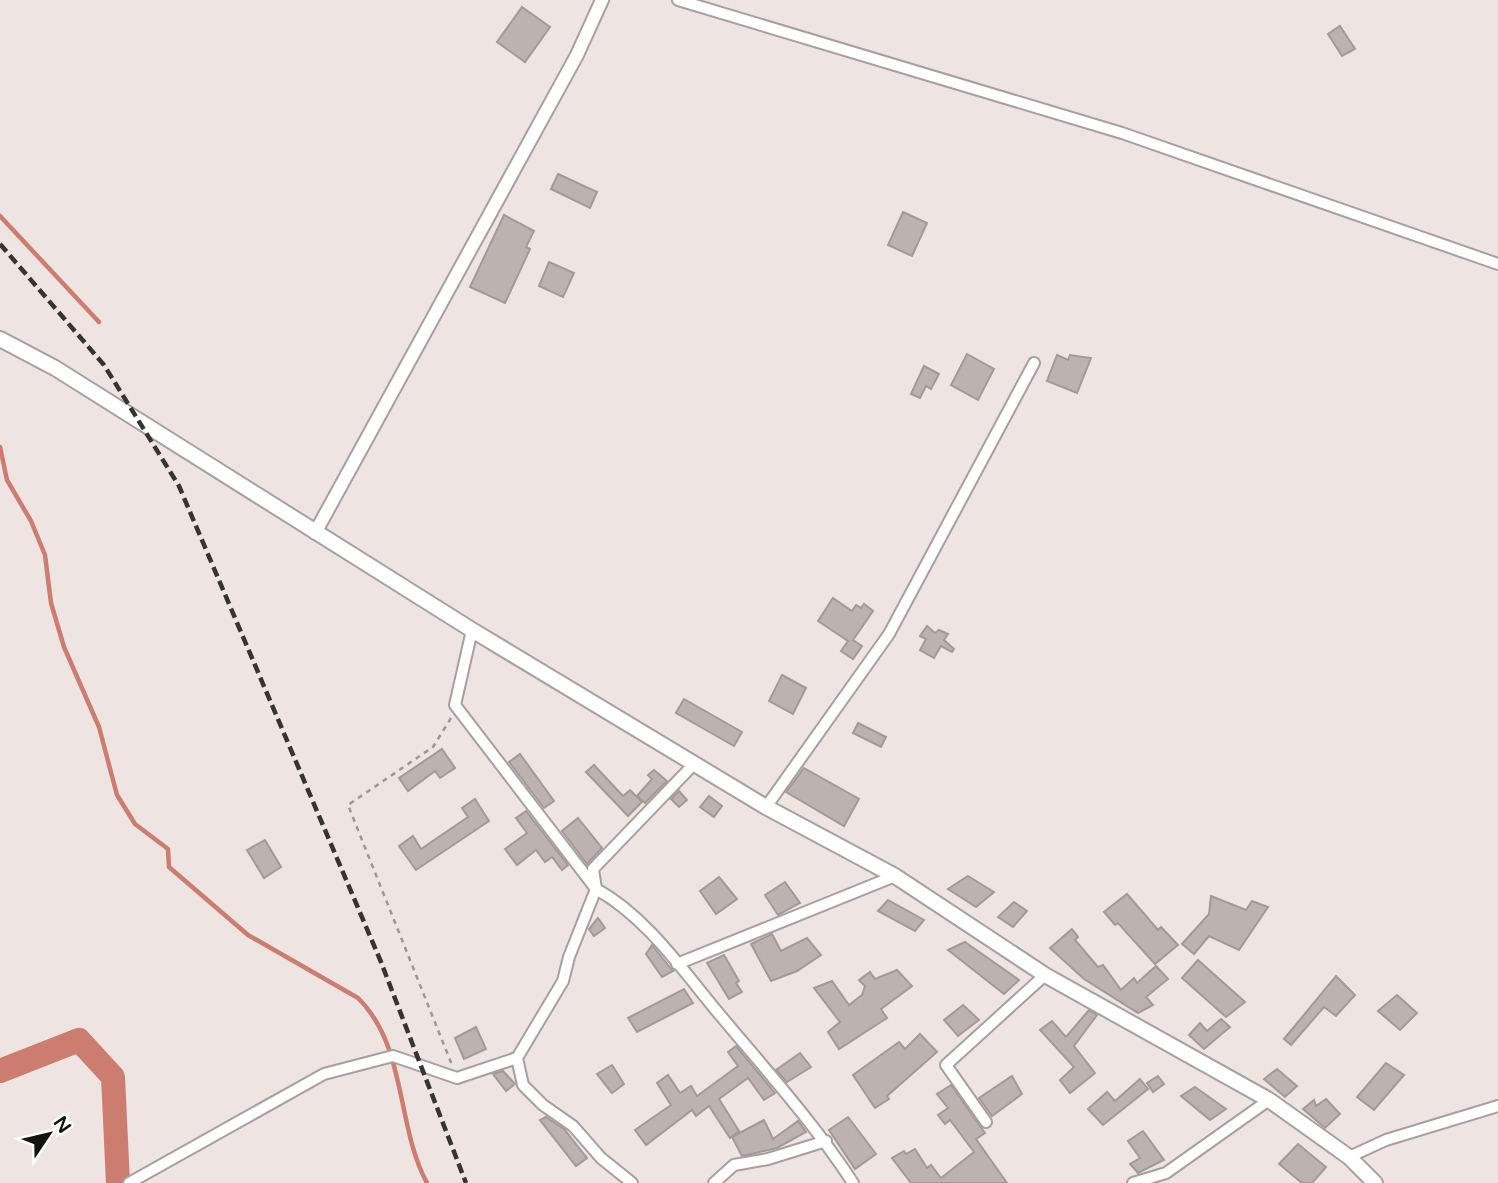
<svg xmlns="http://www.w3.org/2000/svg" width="1498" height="1183" viewBox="0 0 1498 1183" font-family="'Varela Round',sans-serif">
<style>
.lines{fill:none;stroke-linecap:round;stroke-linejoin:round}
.stream{stroke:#cc7d6f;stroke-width:4.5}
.river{stroke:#cc7d6f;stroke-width:24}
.building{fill:#bcb3b1;stroke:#a39a98;stroke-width:2}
.minor-casing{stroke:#a89f9e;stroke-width:14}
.tertiary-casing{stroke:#a89f9e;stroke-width:16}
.secondary-casing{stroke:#a89f9e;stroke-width:18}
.path{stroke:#9e9795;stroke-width:2.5;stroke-dasharray:5 5;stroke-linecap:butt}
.minor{stroke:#fff;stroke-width:10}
.tertiary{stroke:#fff;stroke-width:12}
.secondary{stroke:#fff;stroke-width:14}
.rail{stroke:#373332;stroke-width:4.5;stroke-dasharray:10 5;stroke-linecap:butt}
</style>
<rect width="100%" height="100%" fill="#eee4e2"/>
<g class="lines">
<g class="stream">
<path d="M 0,216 L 99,322"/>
<path d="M 0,447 L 7,480 L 31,521 L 45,555 L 51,603 L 64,647 L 99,727 L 117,795 L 135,824 L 168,849 L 169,867 L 248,935 L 358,998 C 407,1046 396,1126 427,1183"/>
</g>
<path class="river" d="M 0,1071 L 79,1040 L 113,1077 L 118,1183"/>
</g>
<g class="building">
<path d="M 522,7 L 550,27 L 525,62 L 497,42 Z"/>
<path d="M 1340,26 L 1355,49 L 1342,56 L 1328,34 Z"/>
<path d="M 558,174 L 597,192 L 590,208 L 551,189 Z"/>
<path d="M 903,212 L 927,223 L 912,256 L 888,245 Z"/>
<path d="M 504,215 L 534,231 L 526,247 L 530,249 L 505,303 L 470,287 Z"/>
<path d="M 549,262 L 574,273 L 563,297 L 539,286 Z"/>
<path d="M 967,354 L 994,369 L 978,400 L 951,385 Z"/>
<path d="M 1057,355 L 1068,360 L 1070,355 L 1091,358 L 1077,393 L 1047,381 Z"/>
<path d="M 924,366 L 939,374 L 931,389 L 926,386 L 920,398 L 911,394 Z"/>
<path d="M 833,598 L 852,611 L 856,605 L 861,608 L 864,604 L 873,611 L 853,640 L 862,646 L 853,659 L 841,651 L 848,641 L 818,621 Z"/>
<path d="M 927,626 L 935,633 L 939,630 L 948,634 L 944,640 L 954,649 L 952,652 L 941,646 L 934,658 L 920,650 L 926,639 L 920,636 Z"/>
<path d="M 782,675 L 806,688 L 793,714 L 769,701 Z"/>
<path d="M 684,699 L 742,732 L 734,746 L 676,713 Z"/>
<path d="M 858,723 L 886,737 L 881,747 L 853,733 Z"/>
<path d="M 442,749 L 455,768 L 440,778 L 435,771 L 408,791 L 399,778 Z"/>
<path d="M 520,754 L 554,801 L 544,808 L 509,762 Z"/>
<path d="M 594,765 L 623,796 L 630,790 L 642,802 L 628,816 L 586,772 Z"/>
<path d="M 804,768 L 859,799 L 844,826 L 786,792 Z"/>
<path d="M 654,770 L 667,781 L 645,803 L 637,796 L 652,779 L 648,775 Z"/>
<path d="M 679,791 L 687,800 L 679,807 L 671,799 Z"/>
<path d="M 709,796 L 722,806 L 714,817 L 700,807 Z"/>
<path d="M 475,799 L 489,821 L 416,870 L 399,846 L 413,836 L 421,849 L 468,817 L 462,808 Z"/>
<path d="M 526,811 L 568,865 L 562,870 L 552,857 L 545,862 L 536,850 L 517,865 L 505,849 L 527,833 L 516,818 Z"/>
<path d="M 578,818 L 602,848 L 587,864 L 562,831 Z"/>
<path d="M 265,840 L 281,867 L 264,878 L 247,850 Z"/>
<path d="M 968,876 L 994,892 L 976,907 L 948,889 Z"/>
<path d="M 719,877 L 737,899 L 716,914 L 700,891 Z"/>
<path d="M 785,882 L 800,903 L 778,915 L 765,895 Z"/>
<path d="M 1127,894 L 1158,930 L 1161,927 L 1178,945 L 1155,964 L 1118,923 L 1115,925 L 1104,912 Z"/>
<path d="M 1211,896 L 1246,910 L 1252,901 L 1268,907 L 1239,950 L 1209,936 L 1194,954 L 1182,944 L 1209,914 Z"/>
<path d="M 888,900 L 924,920 L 915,931 L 878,911 Z"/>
<path d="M 1014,902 L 1027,911 L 1013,927 L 998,917 Z"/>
<path d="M 598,918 L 605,928 L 594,936 L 589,929 Z"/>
<path d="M 1072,929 L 1078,937 L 1075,940 L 1098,967 L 1103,965 L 1121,990 L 1134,978 L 1137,983 L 1156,966 L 1168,979 L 1146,997 L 1153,1005 L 1138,1013 L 1084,979 L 1050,948 Z"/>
<path d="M 772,934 L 781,951 L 807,938 L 821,955 L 797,971 L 771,981 L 751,944 Z"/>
<path d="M 965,942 L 1019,980 L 1004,994 L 948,950 Z"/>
<path d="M 652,945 L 672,970 L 673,971 L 662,977 L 646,954 Z"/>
<path d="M 724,955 L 739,981 L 736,983 L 742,992 L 729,999 L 707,963 Z"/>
<path d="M 1198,960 L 1245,1002 L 1226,1017 L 1182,978 Z"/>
<path d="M 897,970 L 912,986 L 881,1009 L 887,1018 L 839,1049 L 828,1032 L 840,1022 L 814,988 L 832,981 L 849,1005 L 862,995 L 865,986 L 859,980 L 870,972 L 875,979 Z"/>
<path d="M 1336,976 L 1355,995 L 1336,1016 L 1324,1007 L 1291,1045 L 1284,1039 Z"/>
<path d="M 684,989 L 693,1003 L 637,1032 L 628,1018 Z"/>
<path d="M 1397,995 L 1417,1013 L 1400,1030 L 1378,1011 Z"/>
<path d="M 963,1005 L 979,1020 L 958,1036 L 944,1020 Z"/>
<path d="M 1089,1010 L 1097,1015 L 1074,1046 L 1095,1073 L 1070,1093 L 1060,1080 L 1074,1067 L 1040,1030 L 1052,1021 L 1066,1037 Z"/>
<path d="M 1221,1019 L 1230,1027 L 1204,1049 L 1189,1035 L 1200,1023 L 1207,1031 Z"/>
<path d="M 476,1027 L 486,1049 L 464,1059 L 455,1038 Z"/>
<path d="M 920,1034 L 937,1052 L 887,1096 L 889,1099 L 875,1108 L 853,1075 L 899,1042 L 905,1049 Z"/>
<path d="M 736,1046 L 775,1093 L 764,1100 L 748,1078 L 719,1099 L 739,1131 L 730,1138 L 709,1106 L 696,1116 L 692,1110 L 646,1145 L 635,1130 L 671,1105 L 657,1083 L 668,1075 L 680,1093 L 691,1086 L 697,1096 L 738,1066 L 728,1052 Z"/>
<path d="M 800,1053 L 811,1067 L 787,1082 L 776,1070 Z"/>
<path d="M 1386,1063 L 1404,1075 L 1374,1110 L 1357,1097 Z"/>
<path d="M 612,1065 L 624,1084 L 612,1093 L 597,1074 Z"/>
<path d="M 1277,1069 L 1297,1086 L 1285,1097 L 1264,1079 Z"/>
<path d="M 503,1071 L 515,1084 L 506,1091 L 493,1074 Z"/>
<path d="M 1012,1076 L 1022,1094 L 992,1116 L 979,1098 Z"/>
<path d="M 1158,1076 L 1164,1084 L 1153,1092 L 1147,1083 Z"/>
<path d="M 1140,1079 L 1148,1089 L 1103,1125 L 1088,1109 L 1107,1092 L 1115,1101 Z"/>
<path d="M 951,1085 L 985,1133 L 976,1139 L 1007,1183 L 911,1183 L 892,1158 L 904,1151 L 906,1154 L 915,1149 L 927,1168 L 931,1165 L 941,1178 L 974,1152 L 950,1120 L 945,1124 L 938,1115 L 948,1108 L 937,1094 Z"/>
<path d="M 1195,1087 L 1226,1109 L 1210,1120 L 1181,1096 Z"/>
<path d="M 1326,1099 L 1340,1114 L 1325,1128 L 1303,1109 L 1314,1100 L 1316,1106 Z"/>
<path d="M 546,1117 L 564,1129 L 587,1158 L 576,1166 L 540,1120 Z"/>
<path d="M 848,1117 L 876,1154 L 855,1169 L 829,1130 Z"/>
<path d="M 764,1120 L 773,1139 L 798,1121 L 806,1132 L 777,1148 L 742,1156 L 732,1137 Z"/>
<path d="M 1143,1131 L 1164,1160 L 1138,1173 L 1130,1164 L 1140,1158 L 1128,1141 Z"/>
<path d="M 1298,1144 L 1326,1167 L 1312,1183 L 1302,1183 L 1279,1164 Z"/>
</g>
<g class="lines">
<defs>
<g id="minor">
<path d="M 678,0 L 1122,133 L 1498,264"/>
<path d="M 472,630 L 455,705 L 596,889 C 647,917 683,971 720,1015 C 766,1070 814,1123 853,1183"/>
<path d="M 766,807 L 889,634 L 1034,363"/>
<path d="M 677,964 L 895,876"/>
<path d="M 986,1122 L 946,1065 L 1045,975"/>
<path d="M 1349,1157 L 1386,1140 L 1498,1106"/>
<path d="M 129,1183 L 324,1074 L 393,1056 L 457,1078 L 517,1058"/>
<path d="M 632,1183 L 601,1158 L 573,1126 L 543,1105 L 523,1085 L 517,1058 L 563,981 L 569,957 L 596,889 L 593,869 L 694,764"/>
<path d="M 714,1183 L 734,1165 L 768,1159 L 826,1141"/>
<path d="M 1133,1183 L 1166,1173 L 1269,1100"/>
</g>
<path id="tertiary" d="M 315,533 L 577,55 L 602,0"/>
<path id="secondary" d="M 0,339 L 55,368 L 472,630 L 766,807 L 895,876 L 1045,975 L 1269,1100 L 1349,1157 L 1375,1183"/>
</defs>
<use href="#minor" class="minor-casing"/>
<use href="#tertiary" class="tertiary-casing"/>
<use href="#secondary" class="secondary-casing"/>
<path class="path" d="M 451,718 L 433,747 L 348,805 L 452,1065"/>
<use href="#minor" class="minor"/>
<use href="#tertiary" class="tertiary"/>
<use href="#secondary" class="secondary"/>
<path class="rail" d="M 0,244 L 104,365 L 179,486 L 381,962 L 466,1183"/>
</g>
<g transform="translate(49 1134) rotate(55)" stroke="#ffffff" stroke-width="5" paint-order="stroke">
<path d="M0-5L12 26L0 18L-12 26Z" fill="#151212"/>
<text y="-10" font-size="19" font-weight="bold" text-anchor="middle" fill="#151212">N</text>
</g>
</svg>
